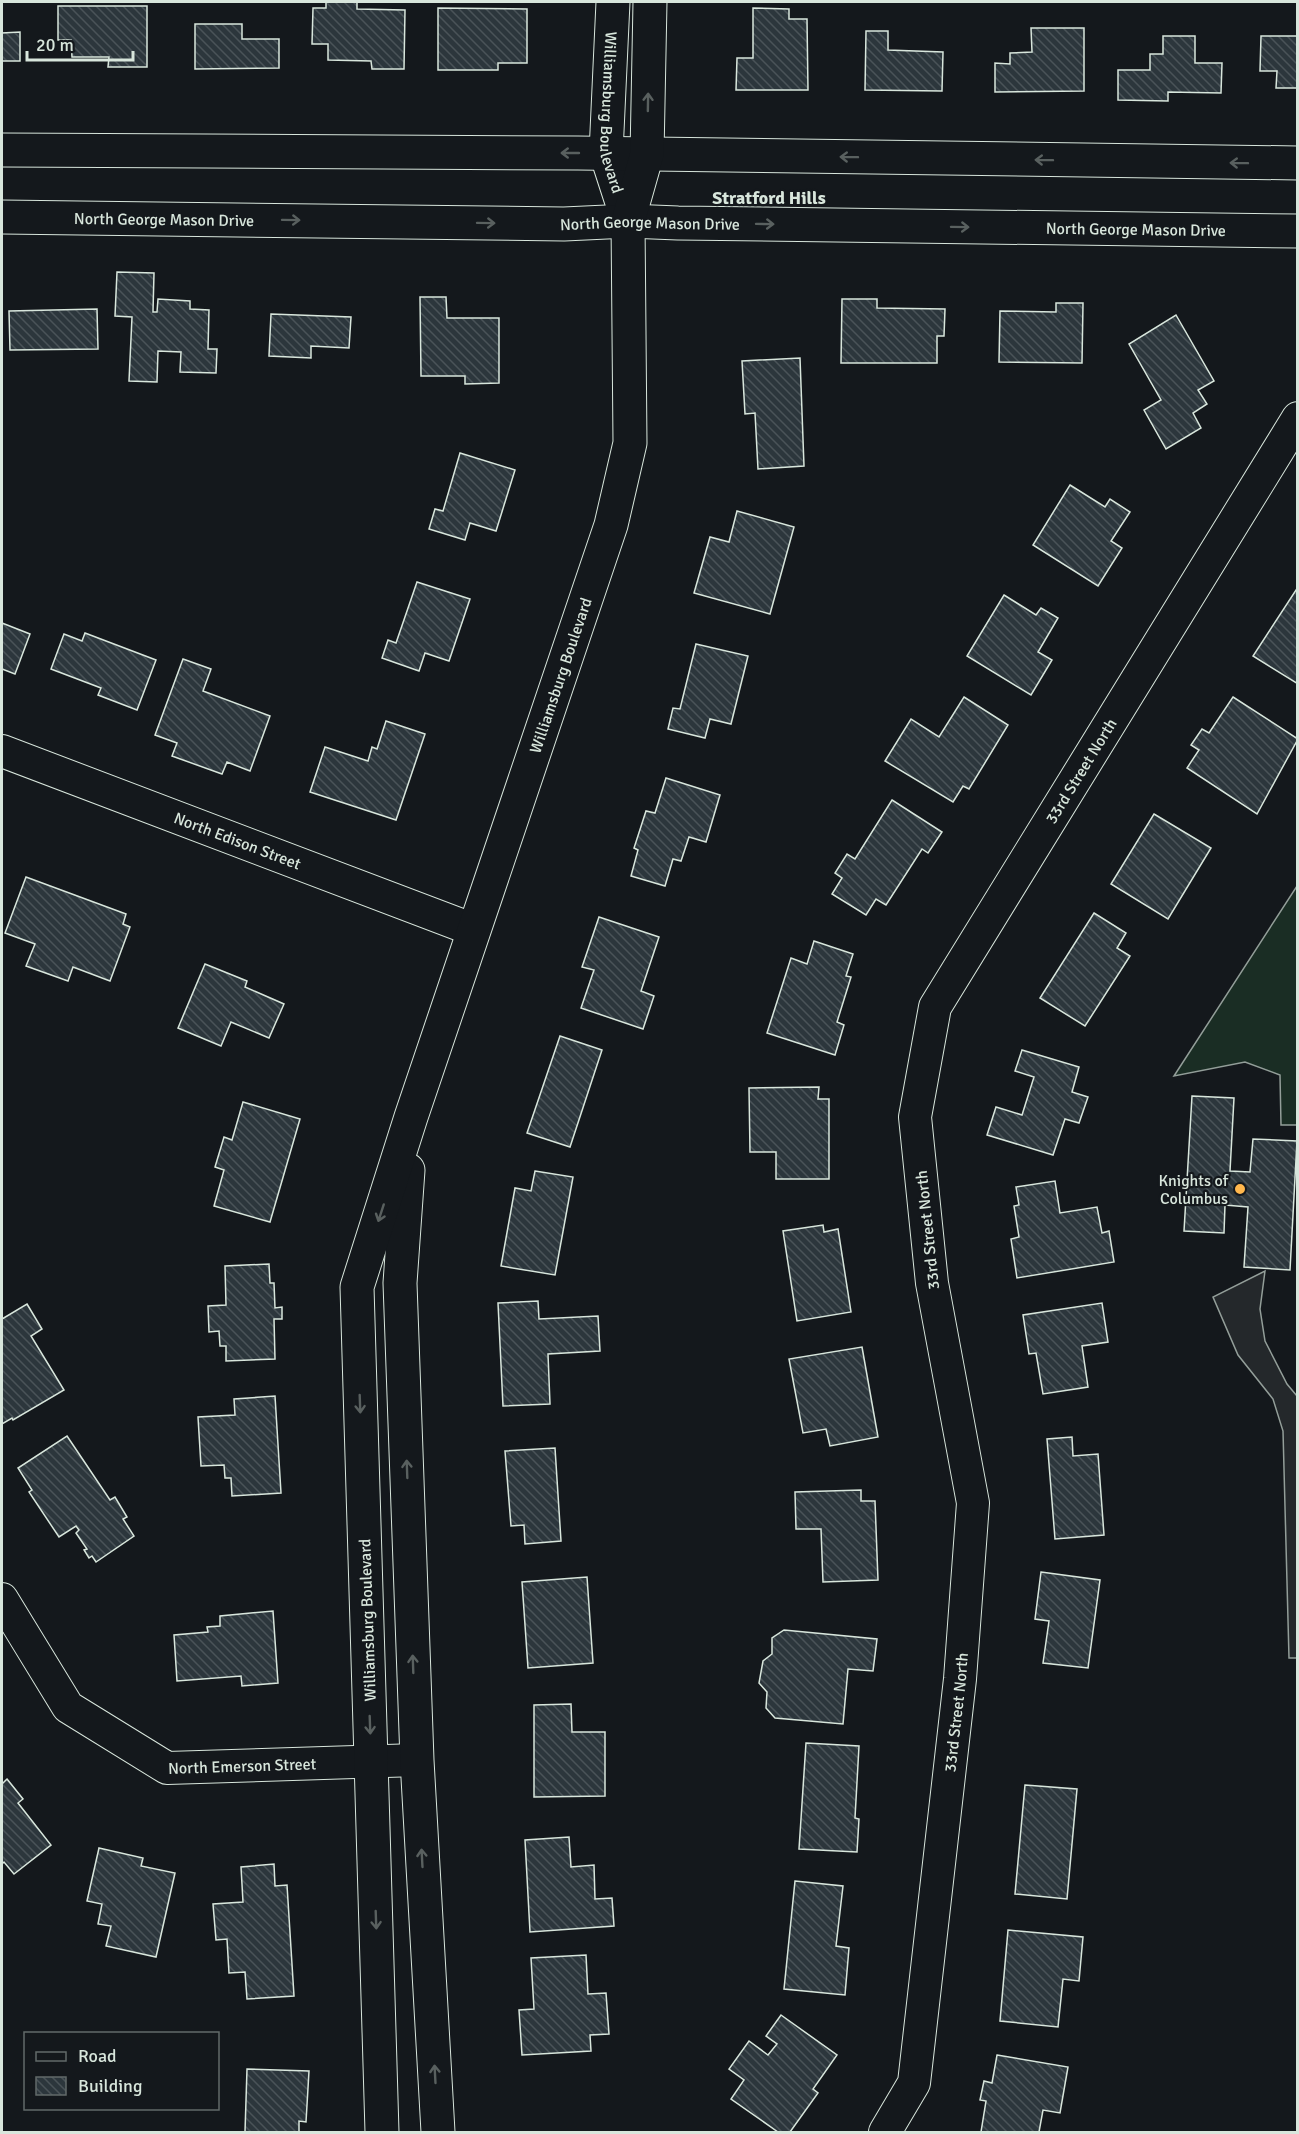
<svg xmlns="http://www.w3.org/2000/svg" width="1299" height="2134" viewBox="0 0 1299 2134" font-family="Signika,sans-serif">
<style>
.grass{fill:#1a2d24;stroke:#939e99;stroke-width:1.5}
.parking{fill:#24282b;stroke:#939e99;stroke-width:1.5}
.building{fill:url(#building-back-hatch);stroke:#d8e6dc;stroke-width:1.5}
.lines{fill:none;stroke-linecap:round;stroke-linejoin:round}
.street-casing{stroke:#d8e6dc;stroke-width:34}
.secondary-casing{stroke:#d8e6dc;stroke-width:35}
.street{stroke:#14181c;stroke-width:32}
.secondary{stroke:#14181c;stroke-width:33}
.oneway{stroke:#59605f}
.poi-dot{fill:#ffb74d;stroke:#14181c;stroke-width:2}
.labels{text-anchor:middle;stroke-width:4.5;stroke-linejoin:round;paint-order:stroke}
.street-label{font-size:16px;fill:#d8e6dc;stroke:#14181c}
.poi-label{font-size:16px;fill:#d8e6dc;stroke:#14181c;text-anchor:end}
.neighbourhood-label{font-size:18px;font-weight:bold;fill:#d8e6dc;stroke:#14181c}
</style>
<defs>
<pattern id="building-back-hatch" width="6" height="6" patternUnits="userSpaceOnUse" patternTransform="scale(1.5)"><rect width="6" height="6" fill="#2c363c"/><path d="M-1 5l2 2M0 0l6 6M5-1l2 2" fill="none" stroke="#4a5358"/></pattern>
</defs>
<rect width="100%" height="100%" fill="#14181c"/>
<path class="grass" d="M 1297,886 L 1297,1125 L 1281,1125 L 1280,1075 L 1245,1062 L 1174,1076 Z"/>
<path class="parking" d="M 1265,1271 L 1260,1309 L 1265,1341 L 1287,1384 L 1297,1396 L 1297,1658 L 1289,1658 L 1283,1431 L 1273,1399 L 1238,1355 L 1213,1297 Z"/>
<g class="building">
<path d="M 326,2 L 357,2 L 357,9 L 405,10 L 404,69 L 372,69 L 371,61 L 328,60 L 328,44 L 312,44 L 313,8 L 326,8 Z"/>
<path d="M 58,6 L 147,6 L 147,67 L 108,67 L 109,57 L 72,57 L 71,40 L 58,40 Z"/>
<path d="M 438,8 L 527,9 L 527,63 L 498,63 L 498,70 L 438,70 Z"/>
<path d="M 753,8 L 789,9 L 789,19 L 807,19 L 808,90 L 736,90 L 737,58 L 753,58 Z"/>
<path d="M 195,24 L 242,24 L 242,39 L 279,39 L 279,68 L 195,69 Z"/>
<path d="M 1031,28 L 1084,28 L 1084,91 L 995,92 L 995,63 L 1010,64 L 1010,53 L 1032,52 Z"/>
<path d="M 866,31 L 888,31 L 888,50 L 943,52 L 942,91 L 865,90 Z"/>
<path d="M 20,32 L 20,61 L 2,61 L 2,33 Z"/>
<path d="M 1163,36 L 1195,36 L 1195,63 L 1222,63 L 1221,93 L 1168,92 L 1168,101 L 1118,100 L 1118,70 L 1150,70 L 1150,54 L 1163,54 Z"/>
<path d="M 1261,36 L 1298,36 L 1298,88 L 1276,88 L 1277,71 L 1260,71 Z"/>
<path d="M 117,272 L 154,273 L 153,312 L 157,312 L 158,299 L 190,301 L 190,309 L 209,310 L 208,349 L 217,349 L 216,373 L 180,372 L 181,352 L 158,351 L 157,382 L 129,381 L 132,317 L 115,316 Z"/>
<path d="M 420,297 L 446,297 L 447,318 L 499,318 L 499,383 L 465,384 L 465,376 L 421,376 Z"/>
<path d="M 842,299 L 877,299 L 877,308 L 945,309 L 944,336 L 937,336 L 937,363 L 841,363 Z"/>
<path d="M 1056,303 L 1083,303 L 1082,363 L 999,362 L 1000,311 L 1056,312 Z"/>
<path d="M 97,309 L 98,349 L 10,350 L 9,311 Z"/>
<path d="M 271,314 L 351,317 L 349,348 L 311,346 L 311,358 L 269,356 Z"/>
<path d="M 1176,315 L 1214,381 L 1198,390 L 1207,404 L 1193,413 L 1201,428 L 1166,449 L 1144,410 L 1161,400 L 1129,344 Z"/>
<path d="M 800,358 L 804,466 L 758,469 L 755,413 L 745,414 L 742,361 Z"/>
<path d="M 460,453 L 515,470 L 496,531 L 470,523 L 465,540 L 429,529 L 435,509 L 443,511 Z"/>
<path d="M 1070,485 L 1105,507 L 1110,499 L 1130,512 L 1111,541 L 1122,548 L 1098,586 L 1033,545 Z"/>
<path d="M 737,511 L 794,527 L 770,614 L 694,593 L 710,537 L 729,542 Z"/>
<path d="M 417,582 L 470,599 L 449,661 L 425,653 L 419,671 L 382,658 L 388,640 L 396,643 Z"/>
<path d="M 1298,587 L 1298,684 L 1253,656 Z"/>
<path d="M 1004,595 L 1036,615 L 1041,608 L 1058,618 L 1038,652 L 1052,660 L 1031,695 L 967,656 Z"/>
<path d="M 2,623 L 30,634 L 15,674 L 2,669 Z"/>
<path d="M 85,633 L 156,660 L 137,710 L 98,695 L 101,688 L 51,669 L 64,634 L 82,641 Z"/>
<path d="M 696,644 L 748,656 L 731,724 L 710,719 L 705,738 L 668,729 L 673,708 L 680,709 Z"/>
<path d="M 183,659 L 211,669 L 203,691 L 270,716 L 250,771 L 227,762 L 222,774 L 172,756 L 177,743 L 155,735 Z"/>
<path d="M 964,697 L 1008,725 L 969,789 L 963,786 L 953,802 L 885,761 L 911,719 L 939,737 Z"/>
<path d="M 1233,697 L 1298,739 L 1257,814 L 1187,768 L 1199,750 L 1191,745 L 1202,729 L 1209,733 Z"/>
<path d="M 386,721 L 425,734 L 396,820 L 310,792 L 325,747 L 368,761 L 372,747 L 377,749 Z"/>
<path d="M 666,778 L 720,795 L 706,842 L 689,837 L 681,861 L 673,859 L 665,886 L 631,876 L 638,850 L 634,848 L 646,811 L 655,813 Z"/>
<path d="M 892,800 L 942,832 L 928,853 L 922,849 L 886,905 L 876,899 L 866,915 L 832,894 L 842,878 L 835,873 L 847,854 L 855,859 Z"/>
<path d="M 1154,814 L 1211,848 L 1168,919 L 1111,884 Z"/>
<path d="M 26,877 L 126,914 L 123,924 L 130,927 L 110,981 L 73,967 L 68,981 L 26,966 L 35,944 L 5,933 Z"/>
<path d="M 1094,913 L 1126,933 L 1117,948 L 1130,956 L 1085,1026 L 1040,998 Z"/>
<path d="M 599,917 L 659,937 L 641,991 L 654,996 L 643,1029 L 581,1008 L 594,970 L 582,967 Z"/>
<path d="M 814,941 L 853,954 L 846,976 L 851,977 L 837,1022 L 844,1025 L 835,1055 L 767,1033 L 791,958 L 807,964 Z"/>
<path d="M 205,964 L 247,981 L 245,987 L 284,1004 L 269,1038 L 231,1022 L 221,1046 L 178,1028 Z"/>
<path d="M 560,1036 L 602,1050 L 570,1147 L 527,1133 Z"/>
<path d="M 1022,1050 L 1079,1067 L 1072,1092 L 1088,1097 L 1079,1123 L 1065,1119 L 1053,1155 L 987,1135 L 996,1107 L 1022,1115 L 1034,1077 L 1015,1071 Z"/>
<path d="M 819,1087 L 818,1099 L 829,1099 L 829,1179 L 776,1179 L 776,1152 L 750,1152 L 749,1088 Z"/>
<path d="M 1192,1096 L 1234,1098 L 1230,1171 L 1250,1172 L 1253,1139 L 1297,1141 L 1290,1270 L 1244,1267 L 1248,1207 L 1225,1205 L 1224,1233 L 1184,1231 Z"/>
<path d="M 243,1102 L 300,1119 L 270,1222 L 214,1206 L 224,1170 L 215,1167 L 224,1137 L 232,1140 Z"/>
<path d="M 535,1171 L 573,1177 L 555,1275 L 501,1266 L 515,1188 L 531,1191 Z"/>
<path d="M 1055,1181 L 1060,1213 L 1097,1207 L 1102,1233 L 1109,1231 L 1114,1262 L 1017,1278 L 1011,1239 L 1019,1237 L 1014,1206 L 1019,1205 L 1016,1187 Z"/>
<path d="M 823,1225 L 824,1232 L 838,1229 L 851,1312 L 797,1321 L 783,1231 Z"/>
<path d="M 269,1264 L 270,1283 L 274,1283 L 275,1308 L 282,1307 L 282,1319 L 274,1319 L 275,1359 L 226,1361 L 226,1346 L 220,1346 L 219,1331 L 209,1332 L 208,1306 L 226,1305 L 225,1266 Z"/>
<path d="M 538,1301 L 539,1319 L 598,1316 L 600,1351 L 548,1354 L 550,1404 L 503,1406 L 498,1303 Z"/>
<path d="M 1102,1303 L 1108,1342 L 1082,1346 L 1088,1387 L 1043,1394 L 1036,1353 L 1029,1354 L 1023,1315 Z"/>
<path d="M 27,1304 L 42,1329 L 31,1336 L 64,1390 L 13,1420 L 12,1418 L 2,1424 L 2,1319 Z"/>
<path d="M 862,1347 L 878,1437 L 830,1446 L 826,1429 L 803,1433 L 789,1359 Z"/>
<path d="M 275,1396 L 281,1493 L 232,1496 L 231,1478 L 225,1478 L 224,1465 L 201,1466 L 198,1417 L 235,1415 L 234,1399 Z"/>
<path d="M 67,1436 L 110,1500 L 115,1497 L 127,1517 L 123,1519 L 134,1536 L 96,1562 L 92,1556 L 89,1558 L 84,1550 L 87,1549 L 76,1533 L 79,1530 L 76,1526 L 59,1537 L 29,1492 L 32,1490 L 18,1468 Z"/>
<path d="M 1072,1437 L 1073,1456 L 1098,1454 L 1104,1535 L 1055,1539 L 1047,1439 Z"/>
<path d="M 555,1448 L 561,1541 L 525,1544 L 524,1525 L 511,1526 L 505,1451 Z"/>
<path d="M 861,1490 L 861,1501 L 875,1501 L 878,1580 L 823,1582 L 821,1529 L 796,1529 L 795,1492 Z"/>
<path d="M 1041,1572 L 1100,1580 L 1088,1668 L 1043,1663 L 1049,1621 L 1035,1619 Z"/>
<path d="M 587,1577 L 593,1663 L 528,1668 L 522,1582 Z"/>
<path d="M 273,1611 L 278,1683 L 242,1686 L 241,1676 L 177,1681 L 174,1635 L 208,1632 L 207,1627 L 220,1626 L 220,1616 Z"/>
<path d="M 784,1630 L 877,1639 L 873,1671 L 848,1669 L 843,1724 L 775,1718 L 766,1708 L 767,1692 L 759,1683 L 763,1661 L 772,1654 L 772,1638 Z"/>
<path d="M 571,1704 L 572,1732 L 605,1732 L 605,1796 L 534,1797 L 534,1705 Z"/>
<path d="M 806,1743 L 859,1746 L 855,1818 L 859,1819 L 857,1852 L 799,1849 Z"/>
<path d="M 7,1779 L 23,1799 L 18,1803 L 51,1845 L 14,1874 L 4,1862 L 2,1864 L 2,1784 Z"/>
<path d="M 1025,1785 L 1077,1789 L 1067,1899 L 1015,1894 Z"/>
<path d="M 569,1837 L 571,1867 L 594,1865 L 595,1899 L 612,1898 L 614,1926 L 530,1932 L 525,1840 Z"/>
<path d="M 99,1848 L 143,1858 L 141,1866 L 175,1873 L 156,1957 L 106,1946 L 111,1926 L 98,1924 L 102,1904 L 87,1901 Z"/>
<path d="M 274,1864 L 275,1886 L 287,1885 L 294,1996 L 247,1999 L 245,1972 L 229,1973 L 227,1939 L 216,1940 L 213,1904 L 243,1902 L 241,1867 Z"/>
<path d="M 795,1881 L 843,1886 L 836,1946 L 849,1948 L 845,1995 L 784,1989 Z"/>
<path d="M 1008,1930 L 1083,1937 L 1079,1981 L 1063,1979 L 1058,2027 L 1000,2021 Z"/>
<path d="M 586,1955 L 588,1994 L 606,1993 L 609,2034 L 590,2035 L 591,2051 L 522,2055 L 519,2010 L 534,2009 L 531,1958 Z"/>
<path d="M 781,2015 L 837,2055 L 813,2089 L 818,2093 L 790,2132 L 778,2132 L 731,2099 L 744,2080 L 729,2069 L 749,2041 L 768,2055 L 777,2044 L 766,2036 Z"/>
<path d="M 997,2055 L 1068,2067 L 1060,2113 L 1043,2110 L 1039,2132 L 981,2132 L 986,2101 L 980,2100 L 984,2081 L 992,2083 Z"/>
<path d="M 247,2069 L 309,2071 L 306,2122 L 299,2121 L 299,2132 L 245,2132 Z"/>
</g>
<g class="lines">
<defs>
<g id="street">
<path id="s1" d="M 2,751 L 474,930"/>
<path id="s2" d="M 2,1599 L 68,1707 L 167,1768 L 417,1760"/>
<path id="s3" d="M 885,2132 L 914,2083 L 960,1679 L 973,1503 L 932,1283 L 915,1117 L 935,1007 L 1298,418"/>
</g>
<g id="secondary">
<path id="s4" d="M 613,2 L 606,153 L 628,221"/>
<path d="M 2,150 L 578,153 L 1298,163"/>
<path id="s5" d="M 2,217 L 564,224 L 628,221 L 678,223 L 1298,231"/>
<path d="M 408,1170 L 400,1283 L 417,1760 L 438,2132"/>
<path id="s6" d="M 382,2132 L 357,1287 L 411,1117 L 611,525 L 630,443 L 628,221 L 647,154 L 650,2"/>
</g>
</defs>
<use href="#street" class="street-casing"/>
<use href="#secondary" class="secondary-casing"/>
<use href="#street" class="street"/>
<use href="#secondary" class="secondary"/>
</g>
<defs><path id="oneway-shaft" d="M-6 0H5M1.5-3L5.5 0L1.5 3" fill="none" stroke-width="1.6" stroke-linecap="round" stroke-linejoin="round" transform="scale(1.5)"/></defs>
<g class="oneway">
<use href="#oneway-shaft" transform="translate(648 102) rotate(-89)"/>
<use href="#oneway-shaft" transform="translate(570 153) rotate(-180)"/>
<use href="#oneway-shaft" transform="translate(849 157) rotate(-179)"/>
<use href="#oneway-shaft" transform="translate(1044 160) rotate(-179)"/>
<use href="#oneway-shaft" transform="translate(1239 163) rotate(-179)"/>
<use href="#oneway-shaft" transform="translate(291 220) rotate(1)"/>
<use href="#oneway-shaft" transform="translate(486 223) rotate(1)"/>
<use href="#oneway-shaft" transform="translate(765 224) rotate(1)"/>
<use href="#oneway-shaft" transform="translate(960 227) rotate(1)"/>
<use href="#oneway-shaft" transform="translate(381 1213) rotate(108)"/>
<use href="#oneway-shaft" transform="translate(360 1404) rotate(88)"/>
<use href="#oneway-shaft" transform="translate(407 1469) rotate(-92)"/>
<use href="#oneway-shaft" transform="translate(413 1664) rotate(-92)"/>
<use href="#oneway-shaft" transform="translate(370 1725) rotate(88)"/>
<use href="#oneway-shaft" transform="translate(422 1858) rotate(-93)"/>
<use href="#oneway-shaft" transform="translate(376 1920) rotate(88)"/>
<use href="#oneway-shaft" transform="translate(435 2074) rotate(-93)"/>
</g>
<circle class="poi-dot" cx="1240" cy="1189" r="6"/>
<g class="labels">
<g class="street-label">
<text dy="6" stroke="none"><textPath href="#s4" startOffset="111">Williamsburg Boulevard</textPath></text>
<text dy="6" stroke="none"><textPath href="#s5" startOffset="162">North George Mason Drive</textPath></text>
<text dy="6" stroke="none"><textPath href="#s5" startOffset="648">North George Mason Drive</textPath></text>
<text dy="6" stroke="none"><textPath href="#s5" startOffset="1134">North George Mason Drive</textPath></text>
<text dy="6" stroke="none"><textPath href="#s6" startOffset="1490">Williamsburg Boulevard</textPath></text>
<text dy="6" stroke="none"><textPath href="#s3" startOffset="1420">33rd Street North</textPath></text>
<text dy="6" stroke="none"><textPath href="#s1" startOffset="252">North Edison Street</textPath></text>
<text transform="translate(927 1230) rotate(-96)" y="6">33rd Street North</text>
<text transform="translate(367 1620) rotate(-92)" y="6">Williamsburg Boulevard</text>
<text dy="6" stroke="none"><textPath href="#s3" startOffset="430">33rd Street North</textPath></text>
<text dy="6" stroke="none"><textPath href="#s2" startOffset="318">North Emerson Street</textPath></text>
</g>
<g class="poi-label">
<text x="1228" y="1186">Knights of<tspan x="1228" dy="18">Columbus</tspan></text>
</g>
<g class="neighbourhood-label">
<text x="769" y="204">Stratford Hills</text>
</g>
</g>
<rect width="1299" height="2134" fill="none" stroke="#d8e6dc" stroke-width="6"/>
<rect x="24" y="2032" width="195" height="78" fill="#14181c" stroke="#626a69" stroke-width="1.5"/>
<rect x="36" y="2052" width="30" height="9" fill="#14181c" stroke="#626a69" stroke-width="1.5"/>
<text x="78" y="2062" font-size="18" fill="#d8e6dc">Road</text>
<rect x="36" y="2077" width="30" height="18" fill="url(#building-back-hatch)" stroke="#626a69" stroke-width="1.5"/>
<text x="78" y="2092" font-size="18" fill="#d8e6dc">Building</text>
<path d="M27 51v9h106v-9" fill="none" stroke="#d8e6dc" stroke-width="3"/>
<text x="36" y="51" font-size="18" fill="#d8e6dc" stroke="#14181c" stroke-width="4.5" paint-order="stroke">20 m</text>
</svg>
